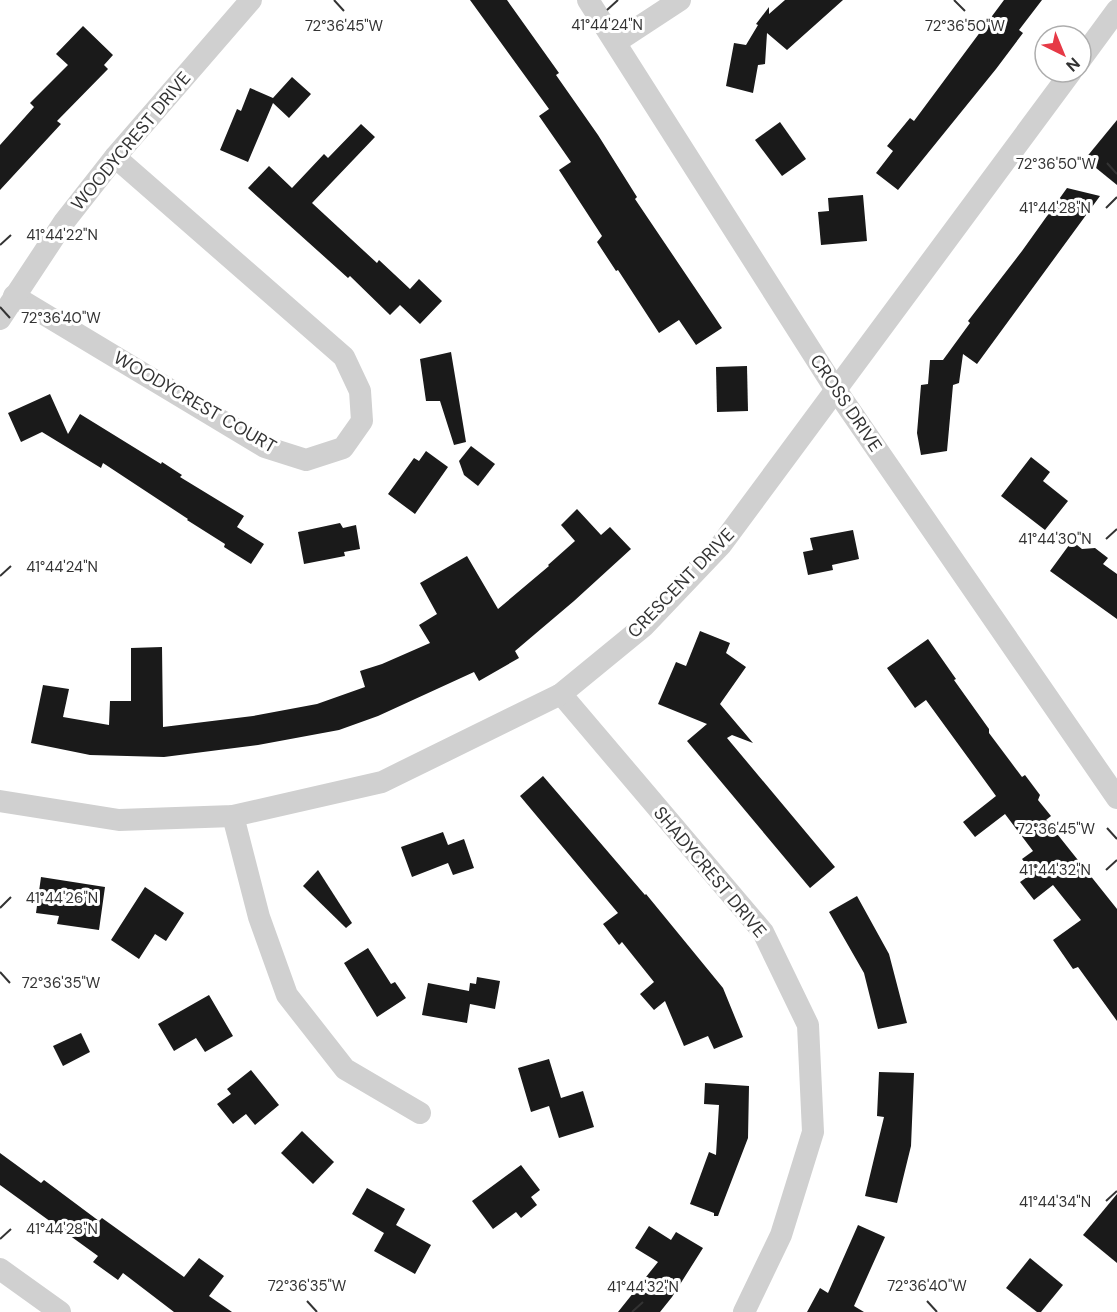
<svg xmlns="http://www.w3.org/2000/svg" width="1117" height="1312" viewBox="0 0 1117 1312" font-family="'DM Sans',sans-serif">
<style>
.building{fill:#1a1a1a}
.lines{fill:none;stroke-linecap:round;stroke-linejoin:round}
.street{stroke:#d0d0d0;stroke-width:22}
.ticks{fill:none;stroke:#333;stroke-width:2}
.labels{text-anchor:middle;stroke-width:6;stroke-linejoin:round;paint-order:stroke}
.street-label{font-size:18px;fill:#333;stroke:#fff}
.ticks-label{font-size:15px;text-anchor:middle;fill:#333;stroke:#fff;stroke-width:6;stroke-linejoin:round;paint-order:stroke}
</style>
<rect width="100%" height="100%" fill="#fff"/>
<g class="building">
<path d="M 470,0 L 507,0 L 559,73 L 556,75 L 598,135 L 637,197 L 635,199 L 722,328 L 696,345 L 679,320 L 659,333 L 618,270 L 616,271 L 597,242 L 602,236 L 559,170 L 571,162 L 539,116 L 549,109 Z"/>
<path d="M 785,0 L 843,0 L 787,50 L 767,33 L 765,64 L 758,65 L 753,93 L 726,86 L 734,43 L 746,45 L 758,25 L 756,24 L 769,7 L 769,14 Z"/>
<path d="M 1004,0 L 1042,0 L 1019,30 L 1023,33 L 996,69 L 898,190 L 876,173 L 893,151 L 887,146 L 910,118 L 914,121 Z"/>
<path d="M 83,26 L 113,55 L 104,65 L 108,69 L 57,121 L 61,124 L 0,190 L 0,145 L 34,107 L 30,103 L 68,65 L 56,54 Z"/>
<path d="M 292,77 L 311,94 L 289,118 L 273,103 L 248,162 L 220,150 L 237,109 L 241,111 L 250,88 L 273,98 Z"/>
<path d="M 1117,120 L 1117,185 L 1085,159 Z"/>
<path d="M 780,122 L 806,159 L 782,176 L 755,140 Z"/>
<path d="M 361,124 L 375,137 L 312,203 L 377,263 L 379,260 L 410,289 L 419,279 L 442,301 L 420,324 L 400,305 L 390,315 L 350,276 L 348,278 L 248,188 L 269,166 L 292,188 L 324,154 L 328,158 Z"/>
<path d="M 1067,188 L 1100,196 L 977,364 L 963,354 L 959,383 L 953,385 L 947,451 L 921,455 L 917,433 L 921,385 L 928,384 L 930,360 L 943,360 L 970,323 L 968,321 L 1022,251 Z"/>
<path d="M 863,195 L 867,241 L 821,245 L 818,212 L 829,211 L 828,198 Z"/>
<path d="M 451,352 L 466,442 L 454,445 L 440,401 L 426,401 L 420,359 Z"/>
<path d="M 747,366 L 748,411 L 717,412 L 716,367 Z"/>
<path d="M 50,394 L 68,434 L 80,414 L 161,464 L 162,462 L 182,475 L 180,477 L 244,516 L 237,527 L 264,544 L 251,564 L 224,547 L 225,544 L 187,520 L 188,519 L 103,463 L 101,468 L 42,432 L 21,442 L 8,413 Z"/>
<path d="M 471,446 L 495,464 L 478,486 L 464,475 L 459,461 Z"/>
<path d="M 426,451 L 448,467 L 415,514 L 388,494 L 414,458 L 419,461 Z"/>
<path d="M 1031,457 L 1050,472 L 1043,481 L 1068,501 L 1045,530 L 1001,496 Z"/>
<path d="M 577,509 L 601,535 L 610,527 L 631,549 L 574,601 L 515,651 L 519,658 L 479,681 L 474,672 L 378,716 L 339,730 L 258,745 L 164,757 L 90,755 L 31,743 L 43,685 L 69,689 L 63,717 L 109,725 L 110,701 L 131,701 L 131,648 L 162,647 L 163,727 L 253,716 L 317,704 L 365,687 L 360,671 L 382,664 L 430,643 L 419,625 L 437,614 L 420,583 L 467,556 L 498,609 L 549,566 L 548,565 L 575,541 L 561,525 Z"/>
<path d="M 340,523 L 343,528 L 356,525 L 360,549 L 344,552 L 345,556 L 304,564 L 298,532 Z"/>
<path d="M 853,530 L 859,559 L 832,565 L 833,570 L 808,575 L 803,552 L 813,550 L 810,538 Z"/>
<path d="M 1072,541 L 1082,549 L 1095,548 L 1108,558 L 1103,564 L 1117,574 L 1117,619 L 1050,571 Z"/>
<path d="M 700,631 L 730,643 L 726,653 L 746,667 L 720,704 L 753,743 L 732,735 L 727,738 L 835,867 L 810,888 L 687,741 L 707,724 L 658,704 L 676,662 L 686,666 Z"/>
<path d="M 928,639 L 956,679 L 954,680 L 989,729 L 989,733 L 1022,777 L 1025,775 L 1040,795 L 1038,800 L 1051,816 L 1046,820 L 1117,909 L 1117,1021 L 1078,967 L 1073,969 L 1053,940 L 1081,920 L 1053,885 L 1034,900 L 1020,882 L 1033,873 L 1022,859 L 1033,851 L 1005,814 L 975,837 L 963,822 L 996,796 L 926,700 L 915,708 L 887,668 Z"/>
<path d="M 543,776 L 645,895 L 646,894 L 723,988 L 743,1037 L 714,1049 L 708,1036 L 684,1046 L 665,1001 L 654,1010 L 640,994 L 654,982 L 622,942 L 619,945 L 603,924 L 618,913 L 520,796 Z"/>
<path d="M 443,832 L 448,845 L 464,839 L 474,868 L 453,875 L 448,863 L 412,877 L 401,847 Z"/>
<path d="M 318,870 L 352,923 L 346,928 L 303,886 Z"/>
<path d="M 41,877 L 105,887 L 99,930 L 57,924 L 59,916 L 36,913 Z"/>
<path d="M 145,887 L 184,913 L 166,941 L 155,934 L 139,959 L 111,940 Z"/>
<path d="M 857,896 L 889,954 L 907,1023 L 878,1029 L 864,973 L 829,912 Z"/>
<path d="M 368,948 L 391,984 L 395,982 L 406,998 L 377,1017 L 344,963 Z"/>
<path d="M 477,977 L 500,981 L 495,1009 L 470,1004 L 467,1023 L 422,1015 L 428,983 L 469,991 L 470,983 L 476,984 Z"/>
<path d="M 209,995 L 233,1036 L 205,1052 L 196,1038 L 174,1051 L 158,1024 Z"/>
<path d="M 81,1033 L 90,1052 L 63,1066 L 53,1046 Z"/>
<path d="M 549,1059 L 561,1098 L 583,1091 L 594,1127 L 559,1138 L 549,1106 L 531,1112 L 518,1068 Z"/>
<path d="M 251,1070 L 279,1105 L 255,1125 L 246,1114 L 233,1124 L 217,1104 L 231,1094 L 227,1089 Z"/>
<path d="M 879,1072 L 914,1073 L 911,1146 L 897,1203 L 865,1196 L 884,1117 L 877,1116 Z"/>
<path d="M 705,1083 L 749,1086 L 748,1138 L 718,1216 L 714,1216 L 714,1213 L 690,1204 L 709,1152 L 716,1155 L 719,1105 L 704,1104 Z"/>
<path d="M 302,1131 L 334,1162 L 313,1184 L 281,1153 Z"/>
<path d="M 0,1153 L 41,1183 L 44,1180 L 99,1221 L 102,1218 L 184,1277 L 199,1258 L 224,1276 L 209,1296 L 232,1312 L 174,1312 L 123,1273 L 118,1280 L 93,1262 L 98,1256 L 0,1185 Z"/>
<path d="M 521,1165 L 540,1190 L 531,1197 L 537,1205 L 521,1218 L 516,1212 L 493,1229 L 472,1201 Z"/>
<path d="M 367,1188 L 405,1209 L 396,1225 L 431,1245 L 415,1274 L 374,1251 L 384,1233 L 352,1214 Z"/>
<path d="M 1117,1194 L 1117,1263 L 1083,1235 Z"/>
<path d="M 858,1225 L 885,1237 L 854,1306 L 864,1312 L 807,1312 L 820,1288 L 828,1293 Z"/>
<path d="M 649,1226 L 671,1240 L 676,1232 L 703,1248 L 672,1297 L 660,1312 L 618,1312 L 658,1262 L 635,1248 Z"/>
<path d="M 1030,1258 L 1063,1285 L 1041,1312 L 1037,1312 L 1006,1288 Z"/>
</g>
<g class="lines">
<g class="street">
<path d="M 588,0 L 836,390 L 1117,798"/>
<path d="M 616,42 L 680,0"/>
<path d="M 1081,59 L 1117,10"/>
<path d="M 14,296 L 265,447 L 306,460 L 343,448 L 362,421 L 360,391 L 344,357 L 115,157"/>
<path d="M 0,319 L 64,222 L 115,157 L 251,0"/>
<path d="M 561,694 L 763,932 L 808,1025 L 813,1132 L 781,1235 L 744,1312"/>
<path d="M 0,801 L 119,820 L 233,816 L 382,782 L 561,694 L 644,626 L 721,545 L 1071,72"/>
<path d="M 233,816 L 259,917 L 287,995 L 345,1069 L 420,1113"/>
<path d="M 0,1269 L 60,1312"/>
</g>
</g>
<path class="ticks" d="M 334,0 L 344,11M 954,0 L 965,11M 607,10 L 618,0M 1107,163 L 1117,174M 1106,208 L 1117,197M 0,245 L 11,235M 0,307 L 10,318M 1106,539 L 1117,529M 0,576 L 11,566M 1107,828 L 1117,839M 1106,870 L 1117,860M 0,908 L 11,897M 0,972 L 10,983M 1106,1201 L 1117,1191M 0,1239 L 11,1229M 307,1301 L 317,1312M 927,1301 L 937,1312M 632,1312 L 643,1302"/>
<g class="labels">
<g class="street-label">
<text transform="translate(131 141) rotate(-50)" y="6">WOODYCREST DRIVE</text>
<text transform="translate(195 402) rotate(30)" y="6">WOODYCREST COURT</text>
<text transform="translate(846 403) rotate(56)" y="6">CROSS DRIVE</text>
<text transform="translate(681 583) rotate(-46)" y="6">CRESCENT DRIVE</text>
<text transform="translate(710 872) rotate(50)" y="6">SHADYCREST DRIVE</text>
</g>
</g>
<g class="ticks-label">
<text x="607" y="30">41°44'24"N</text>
<text x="344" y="31">72°36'45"W</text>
<text x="965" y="31">72°36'50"W</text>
<text x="1056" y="169">72°36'50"W</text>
<text x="1055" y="213">41°44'28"N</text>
<text x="62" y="240">41°44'22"N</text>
<text x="61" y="323">72°36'40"W</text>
<text x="1055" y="544">41°44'30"N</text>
<text x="62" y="572">41°44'24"N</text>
<text x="1056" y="834">72°36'45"W</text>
<text x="1055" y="875">41°44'32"N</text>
<text x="62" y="903">41°44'26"N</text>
<text x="61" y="988">72°36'35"W</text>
<text x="1055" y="1207">41°44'34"N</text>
<text x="62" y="1234">41°44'28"N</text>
<text x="307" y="1291">72°36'35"W</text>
<text x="927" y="1291">72°36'40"W</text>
<text x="643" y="1292">41°44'32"N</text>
</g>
<g transform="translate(1063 54) rotate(137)"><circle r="28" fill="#ffffff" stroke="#adadad" stroke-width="1.5"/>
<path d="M0-4.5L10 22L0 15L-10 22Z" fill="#e63946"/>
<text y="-9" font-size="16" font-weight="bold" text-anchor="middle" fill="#333333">N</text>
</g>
</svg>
